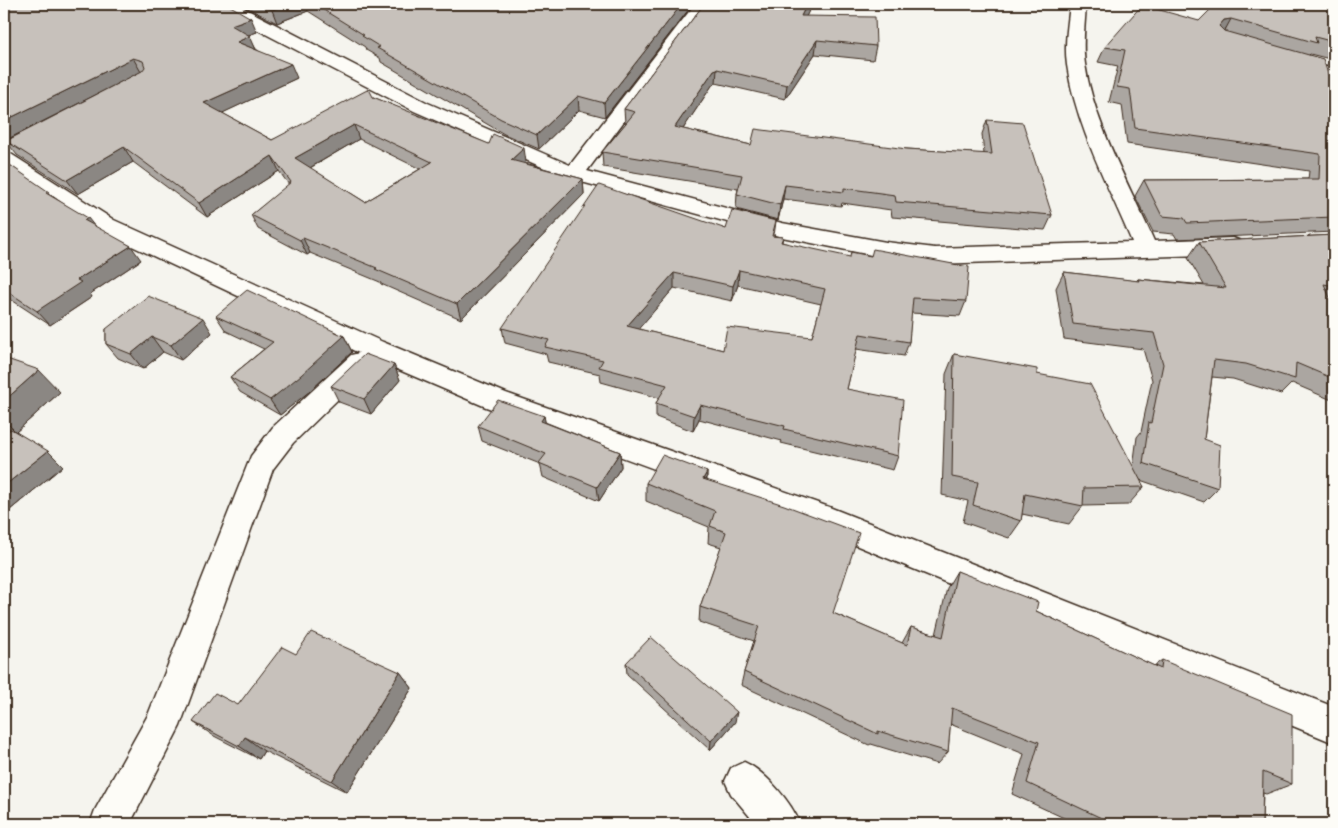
<svg xmlns="http://www.w3.org/2000/svg" width="1338" height="828" viewBox="0 0 1338 828" font-family="'Patrick Hand',sans-serif">
<style>
.lines{fill:none;stroke-linecap:round;stroke-linejoin:round}
.minor-casing{stroke:#3b2a1e;stroke-width:3}
.minor{fill:#fdfcf7;fill-rule:evenodd}
.wall{fill:#aba6a1;stroke:#3b2a1e;fill-rule:evenodd}
.shaded-wall{fill:#8b8783;stroke:#3b2a1e}
.building{fill:#c7c1bb;stroke:#3b2a1e;fill-rule:evenodd}
</style>
<rect width="100%" height="100%" fill="#f5f4ee"/>
<filter id="ink" filterUnits="userSpaceOnUse"><feTurbulence type="fractalNoise" baseFrequency=".02" numOctaves="2"/><feDisplacementMap in="SourceGraphic" scale="10" xChannelSelector="R" yChannelSelector="G"/><feConvolveMatrix kernelMatrix="1 2 1 2 8 2 1 2 1" color-interpolation-filters="sRGB"/></filter>
<g filter="url(#ink)">
<g class="lines">
<defs>
<g id="minor">
<path d="M 217,4 L 236,4 L 428,103 L 570,165 L 695,4 L 711,4 L 587,171 L 782,223 L 886,242 L 935,248 L 1132,242 C 1108,185 1076,127 1067,65 C 1064,45 1068,24 1070,4 L 1086,4 C 1085,24 1082,44 1085,64 C 1094,124 1130,186 1154,241 L 1233,238 L 1241,241 L 1244,246 L 1241,251 L 1233,254 L 935,264 L 886,258 L 782,237 L 567,178 L 414,111 L 250,26 L 219,7 Z"/>
<path d="M 1292,57 L 1334,68 L 1334,79 L 1286,66 L 1283,62 L 1286,58 Z"/>
<path d="M 4,152 L 11,154 L 114,220 L 383,342 L 506,393 L 829,507 L 1334,707 L 1334,743 L 807,525 L 486,407 L 371,358 L 373,362 L 369,369 L 293,443 L 273,469 L 180,726 L 130,824 L 90,824 L 95,810 L 148,715 L 251,456 L 273,427 L 351,355 L 359,353 L 98,230 L 4,167 Z"/>
<path d="M 744,762 C 765,771 792,803 800,824 L 756,824 L 731,794 L 725,781 L 731,768 Z"/>
</g>
</defs>
<use href="#minor" class="minor-casing"/>
<use href="#minor" class="minor"/>
</g>
<g class="wall">
<path d="M 4,4 L 257,32 L 248,35 L 256,49 L 297,78 L 222,113 L 272,140 L 373,97 L 526,162 L 525,163 L 583,179 L 584,194 L 461,319 L 381,284 L 380,282 L 310,253 L 307,255 L 258,229 L 251,215 L 289,185 L 279,171 L 207,217 L 133,162 L 78,194 L 17,155 L 6,141 L 96,95 L 4,141 ZM 359,139 L 420,169 L 365,202 L 310,168 Z"/>
<path d="M 240,4 L 693,4 L 605,117 L 579,110 L 539,149 L 504,134 L 381,62 L 380,58 L 366,50 L 365,47 L 308,11 L 277,23 Z"/>
<path d="M 704,4 L 812,4 L 806,16 L 876,46 L 873,60 L 815,54 L 785,99 L 716,83 L 713,84 L 683,129 L 751,145 L 907,149 L 984,154 L 982,134 L 987,120 L 1052,215 L 1045,230 L 892,217 L 891,210 L 842,203 L 841,206 L 783,199 L 778,220 L 736,209 L 737,194 L 738,189 L 603,167 L 602,152 L 626,123 L 625,123 L 624,109 Z"/>
<path d="M 1334,4 L 1334,60 L 1310,54 L 1309,55 L 1334,92 L 1334,232 L 1177,239 L 1174,234 L 1153,232 L 1135,196 L 1144,180 L 1308,179 L 1309,171 L 1127,144 L 1122,105 L 1109,102 L 1118,66 L 1098,62 L 1105,47 L 1199,21 Z"/>
<path d="M 4,161 L 141,260 L 90,294 L 92,297 L 50,325 L 4,295 Z"/>
<path d="M 776,221 L 774,236 L 783,237 L 782,242 L 966,301 L 960,316 L 911,313 L 909,342 L 904,356 L 856,349 L 847,389 L 898,456 L 893,470 L 781,443 L 782,441 L 699,419 L 693,431 L 656,417 L 656,403 L 659,398 L 601,382 L 600,374 L 548,362 L 546,354 L 505,343 L 502,328 L 726,229 ZM 738,285 L 821,304 L 812,337 L 723,350 L 638,329 L 674,288 L 732,301 Z"/>
<path d="M 1334,235 L 1334,304 L 1333,303 L 1334,307 L 1334,401 L 1292,383 L 1281,394 L 1233,379 L 1212,377 L 1204,439 L 1218,488 L 1204,502 L 1140,480 L 1144,487 L 1128,505 L 1083,506 L 1069,524 L 1022,514 L 1021,521 L 1009,538 L 963,522 L 968,501 L 942,495 L 946,374 L 954,354 L 1037,374 L 1133,467 L 1137,437 L 1141,432 L 1152,380 L 1143,349 L 1064,339 L 1056,288 L 1064,272 L 1136,281 L 1138,279 L 1204,285 L 1188,258 L 1199,242 Z"/>
<path d="M 216,316 L 344,336 L 352,352 L 310,391 L 280,415 L 240,392 L 230,377 L 264,349 L 226,331 Z"/>
<path d="M 106,329 L 212,333 L 181,360 L 163,352 L 143,369 L 118,358 L 106,344 Z"/>
<path d="M 4,358 L 60,392 L 16,432 L 63,466 L 4,515 L 4,434 L 10,429 L 4,427 Z"/>
<path d="M 394,365 L 400,380 L 371,414 L 339,402 L 331,386 Z"/>
<path d="M 544,416 L 545,422 L 620,452 L 621,467 L 599,501 L 543,477 L 540,464 L 482,441 L 478,426 Z"/>
<path d="M 707,472 L 707,481 L 833,613 L 902,643 L 911,627 L 936,635 L 947,588 L 957,571 L 1036,611 L 1154,666 L 1162,660 L 1292,784 L 1266,794 L 1263,793 L 1262,824 L 1077,824 L 1012,794 L 1024,754 L 950,724 L 948,752 L 937,764 L 871,744 L 869,745 L 741,685 L 744,672 L 754,641 L 699,622 L 700,607 L 721,547 L 708,543 L 709,527 L 646,501 L 646,483 Z"/>
<path d="M 296,654 L 400,672 L 412,688 L 347,792 L 264,751 L 259,759 L 214,736 L 193,722 L 238,705 Z"/>
<path d="M 626,663 L 735,722 L 710,750 L 627,674 Z"/>
</g>
<g class="shaded-wall">
<path d="M 287,4 L 306,4 L 308,11 L 277,23 L 272,10 Z"/>
<path d="M 682,4 L 693,4 L 605,117 L 604,103 Z"/>
<path d="M 807,4 L 812,4 L 800,30 L 801,16 Z"/>
<path d="M 251,18 L 257,32 L 237,39 L 231,25 Z"/>
<path d="M 1231,19 L 1223,34 L 1219,26 L 1224,20 Z"/>
<path d="M 250,36 L 256,50 L 237,42 Z"/>
<path d="M 817,40 L 815,54 L 785,99 L 787,85 Z"/>
<path d="M 133,58 L 141,72 L 4,141 L 4,121 Z"/>
<path d="M 291,64 L 297,78 L 212,118 L 204,103 Z"/>
<path d="M 717,69 L 716,83 L 713,84 L 675,141 L 675,127 L 714,70 Z"/>
<path d="M 578,96 L 579,110 L 539,149 L 537,135 Z"/>
<path d="M 354,125 L 359,139 L 301,173 L 295,158 Z"/>
<path d="M 124,147 L 133,162 L 78,194 L 67,180 Z"/>
<path d="M 524,148 L 526,162 L 514,174 L 511,160 Z"/>
<path d="M 272,156 L 279,171 L 207,217 L 199,203 Z"/>
<path d="M 583,179 L 584,194 L 461,319 L 457,304 Z"/>
<path d="M 785,185 L 783,199 L 778,220 L 780,205 Z"/>
<path d="M 88,218 L 99,232 L 84,220 Z"/>
<path d="M 303,238 L 310,253 L 307,255 L 300,240 Z"/>
<path d="M 131,246 L 141,260 L 90,294 L 92,297 L 50,325 L 37,311 L 77,280 Z"/>
<path d="M 739,270 L 738,285 L 732,301 L 733,286 Z"/>
<path d="M 674,273 L 674,288 L 628,341 L 627,326 Z"/>
<path d="M 203,318 L 212,333 L 181,360 L 171,345 Z"/>
<path d="M 344,336 L 352,352 L 310,391 L 280,415 L 270,400 Z"/>
<path d="M 152,337 L 163,352 L 143,369 L 131,354 Z"/>
<path d="M 394,365 L 400,380 L 371,414 L 364,399 Z"/>
<path d="M 39,370 L 60,392 L 16,432 L 4,420 L 4,401 Z"/>
<path d="M 700,405 L 699,419 L 693,431 L 694,416 Z"/>
<path d="M 544,416 L 547,431 L 541,421 Z"/>
<path d="M 48,451 L 63,466 L 4,515 L 4,486 Z"/>
<path d="M 620,452 L 621,467 L 599,501 L 597,487 Z"/>
<path d="M 707,472 L 706,490 L 703,479 Z"/>
<path d="M 400,672 L 412,688 L 347,792 L 332,781 Z"/>
<path d="M 737,712 L 735,722 L 710,750 L 711,741 Z"/>
<path d="M 245,737 L 264,751 L 259,759 L 239,746 Z"/>
</g>
<g class="building">
<path d="M 4,4 L 227,4 L 251,18 L 231,25 L 250,36 L 237,42 L 291,64 L 204,103 L 272,140 L 369,89 L 373,97 L 489,144 L 493,134 L 524,148 L 511,160 L 583,179 L 457,304 L 375,269 L 377,268 L 303,238 L 300,240 L 251,215 L 291,182 L 272,156 L 199,203 L 124,147 L 67,180 L 6,141 L 142,71 L 145,67 L 143,61 L 133,58 L 4,121 ZM 354,125 L 432,162 L 365,202 L 295,158 Z"/>
<path d="M 261,4 L 287,4 L 272,10 Z"/>
<path d="M 314,4 L 682,4 L 604,103 L 578,96 L 537,135 L 501,119 L 377,48 L 380,47 L 362,36 L 364,35 Z"/>
<path d="M 704,4 L 807,4 L 801,16 L 875,17 L 876,46 L 817,40 L 787,85 L 717,69 L 714,70 L 675,127 L 751,145 L 755,129 L 907,149 L 992,154 L 987,120 L 1023,123 L 1052,215 L 896,202 L 895,195 L 844,188 L 844,192 L 785,185 L 780,205 L 737,194 L 742,175 L 602,152 L 635,112 L 624,109 Z"/>
<path d="M 1216,4 L 1334,4 L 1334,42 L 1315,37 L 1317,43 L 1231,19 L 1224,20 L 1219,26 L 1224,31 L 1323,59 L 1334,92 L 1334,217 L 1187,223 L 1184,218 L 1162,216 L 1144,180 L 1319,179 L 1320,154 L 1135,128 L 1130,89 L 1117,87 L 1125,50 L 1105,47 L 1142,5 L 1199,21 Z"/>
<path d="M 4,161 L 49,192 L 46,193 L 88,218 L 84,220 L 131,246 L 77,280 L 81,282 L 37,311 L 4,289 Z"/>
<path d="M 599,185 L 726,229 L 732,210 L 776,221 L 772,236 L 783,237 L 781,242 L 850,257 L 851,252 L 871,256 L 873,249 L 969,267 L 966,301 L 913,298 L 909,342 L 860,334 L 847,389 L 903,400 L 898,456 L 784,429 L 785,426 L 700,405 L 694,416 L 656,403 L 667,385 L 599,367 L 603,360 L 545,347 L 549,340 L 502,328 ZM 739,270 L 825,289 L 812,337 L 727,327 L 723,350 L 627,326 L 674,273 L 733,286 Z"/>
<path d="M 1334,235 L 1334,286 L 1324,284 L 1334,307 L 1334,379 L 1296,363 L 1295,379 L 1246,364 L 1214,360 L 1204,439 L 1220,445 L 1218,488 L 1143,463 L 1149,422 L 1151,423 L 1163,364 L 1154,333 L 1073,324 L 1064,272 L 1139,281 L 1138,279 L 1226,288 L 1199,242 Z"/>
<path d="M 247,290 L 344,336 L 301,375 L 270,400 L 230,377 L 273,342 L 216,316 Z"/>
<path d="M 148,296 L 203,318 L 171,345 L 152,337 L 131,354 L 106,344 L 106,329 Z"/>
<path d="M 365,354 L 394,365 L 364,399 L 331,386 Z"/>
<path d="M 954,354 L 1037,369 L 1037,374 L 1090,384 L 1144,487 L 1084,488 L 1083,506 L 1025,494 L 1021,521 L 973,505 L 978,482 L 952,477 Z"/>
<path d="M 4,358 L 39,370 L 4,401 Z"/>
<path d="M 498,400 L 544,416 L 541,421 L 620,452 L 597,487 L 539,463 L 546,454 L 478,426 Z"/>
<path d="M 11,429 L 48,451 L 4,486 L 4,434 Z"/>
<path d="M 662,455 L 707,472 L 703,479 L 784,505 L 859,533 L 833,613 L 907,645 L 911,627 L 943,637 L 957,571 L 1038,602 L 1036,611 L 1161,669 L 1162,660 L 1292,714 L 1292,784 L 1263,772 L 1262,824 L 1114,824 L 1027,783 L 1039,742 L 952,708 L 948,752 L 878,731 L 878,734 L 744,672 L 759,626 L 700,607 L 726,532 L 710,526 L 715,511 L 646,483 Z"/>
<path d="M 311,632 L 400,672 L 332,781 L 245,737 L 239,746 L 193,722 L 215,693 L 238,705 L 282,647 L 296,654 Z"/>
<path d="M 651,637 L 737,712 L 711,741 L 626,663 Z"/>
</g>
</g>
<rect width="1338" height="828" fill="none" stroke="#fdfcf7" stroke-width="20"/>
<rect x="10" y="10" width="1318" height="808" fill="none" stroke="#3b2a1e" stroke-width="2" filter="url(#ink)"/>
</svg>
